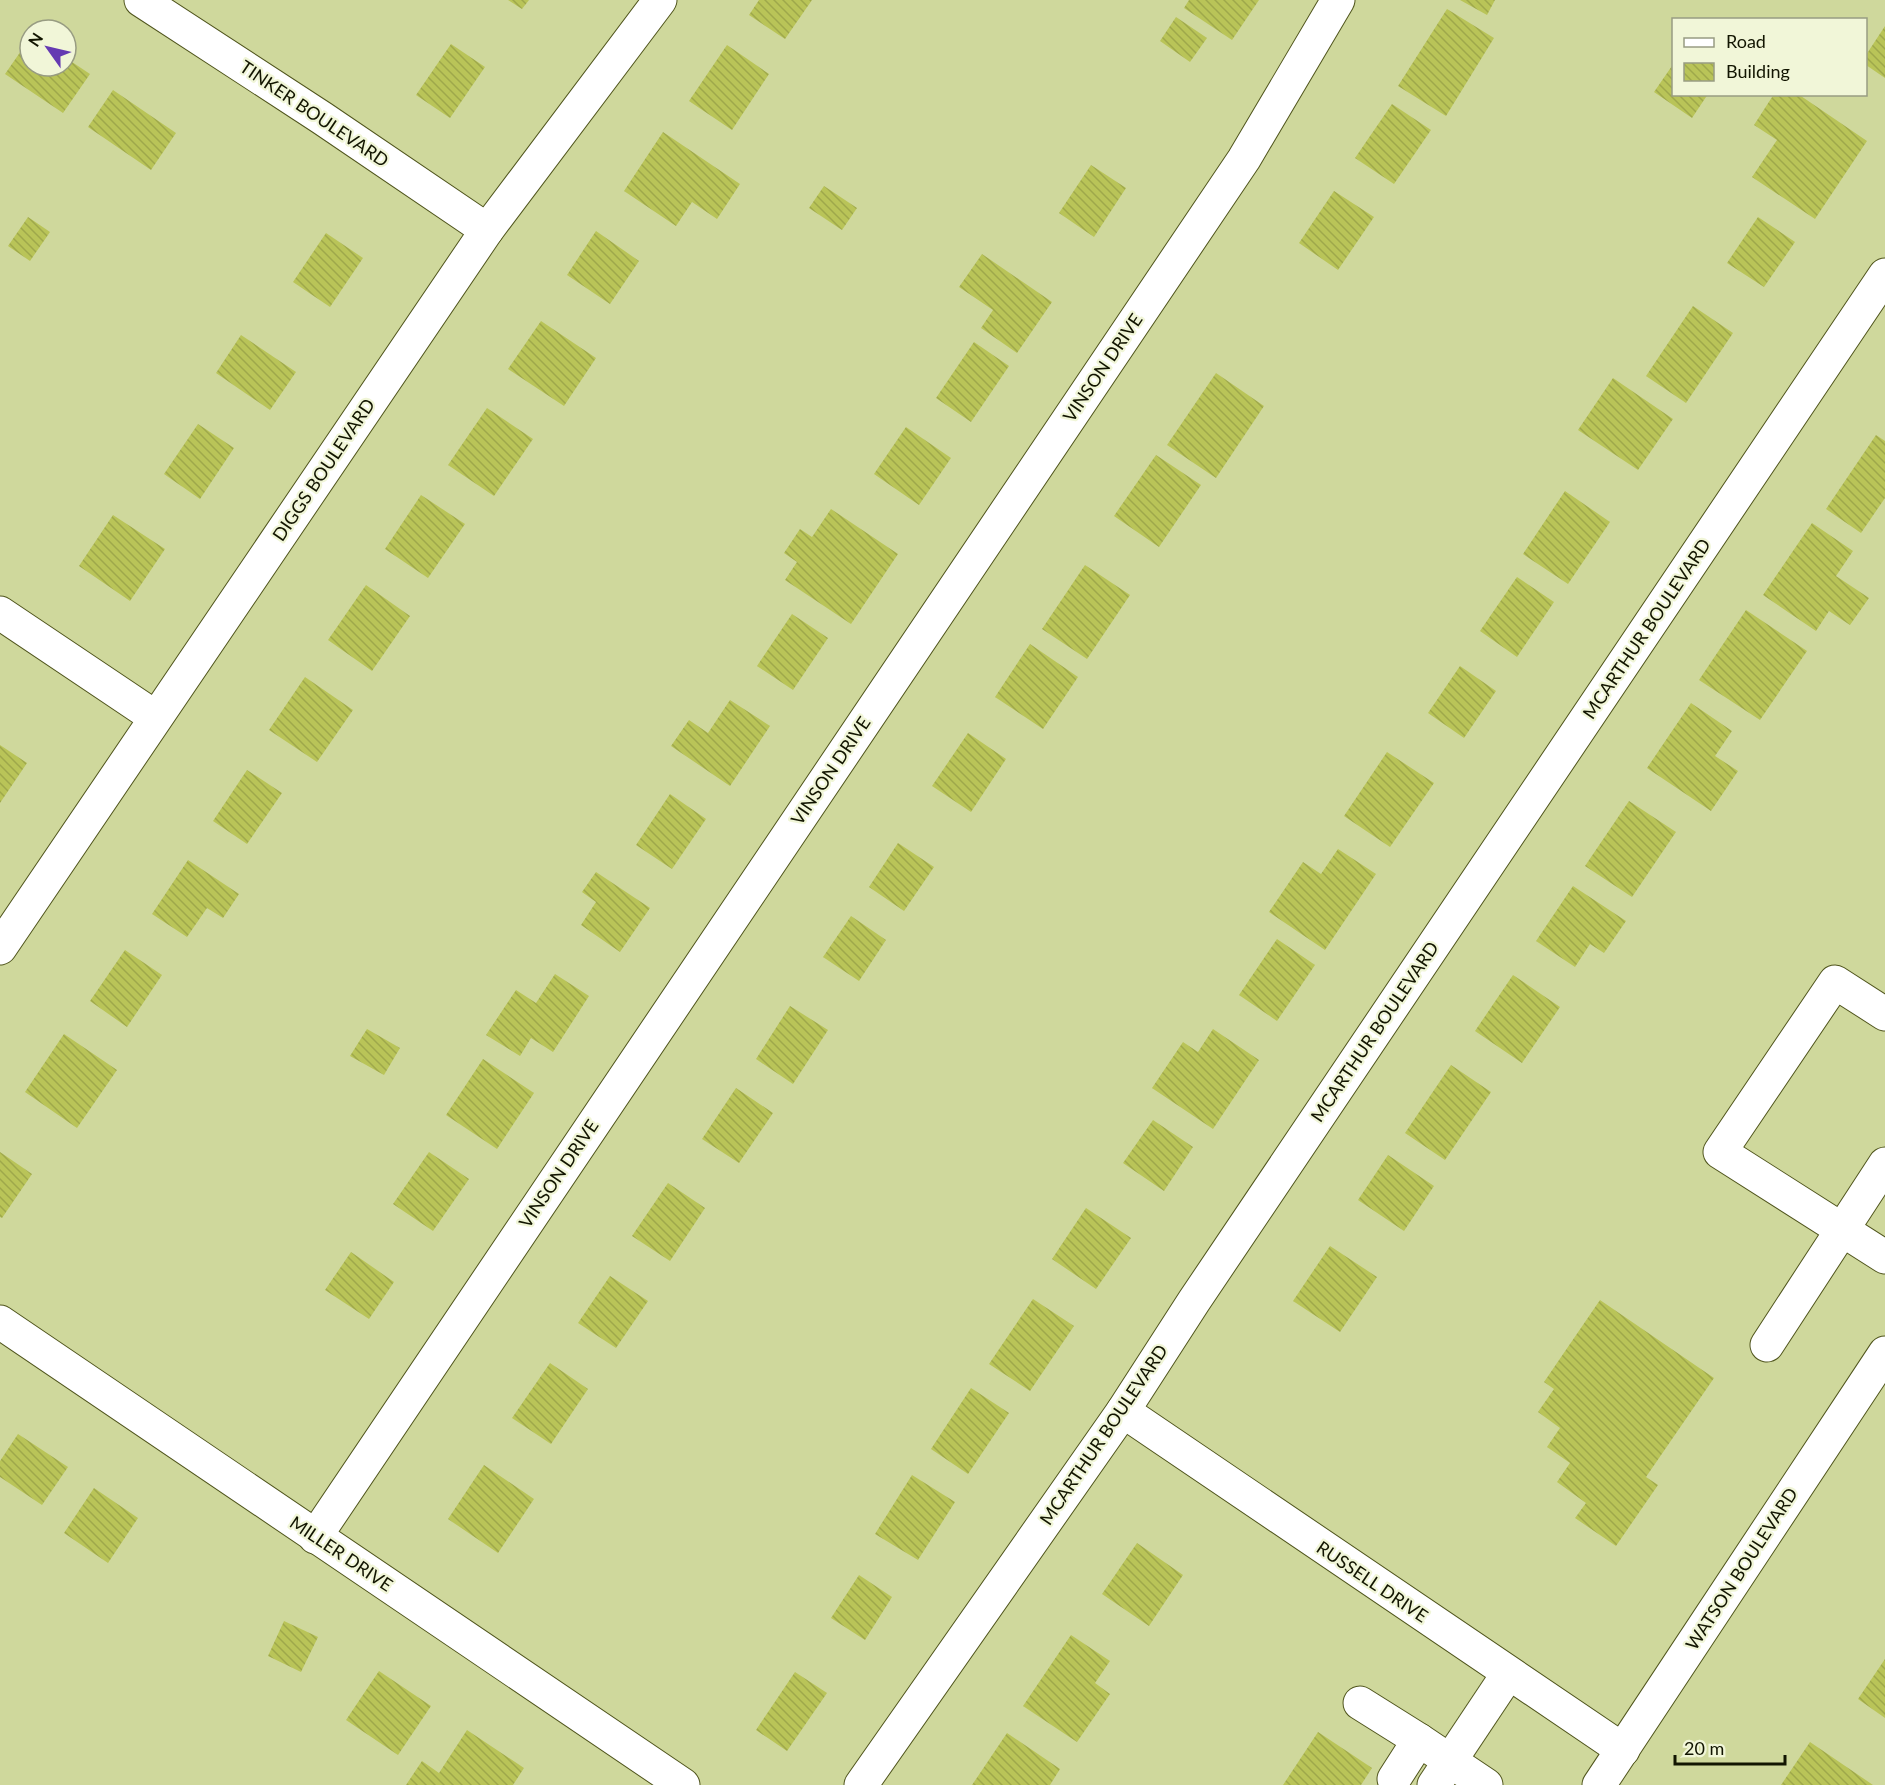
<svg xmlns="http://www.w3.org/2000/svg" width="1885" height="1785" viewBox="0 0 1885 1785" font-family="Lato,sans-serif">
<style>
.building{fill:url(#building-back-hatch)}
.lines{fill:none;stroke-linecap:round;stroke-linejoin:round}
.minor-casing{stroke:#50551d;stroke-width:35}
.major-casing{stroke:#50551d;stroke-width:35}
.minor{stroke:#fff;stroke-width:33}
.major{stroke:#fff;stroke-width:33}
.labels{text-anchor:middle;stroke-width:4.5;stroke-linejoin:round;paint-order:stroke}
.street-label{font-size:18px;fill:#121501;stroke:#f1f6d8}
</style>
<defs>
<pattern id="building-back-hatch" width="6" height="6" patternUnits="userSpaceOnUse" patternTransform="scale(1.5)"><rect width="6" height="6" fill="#b9c458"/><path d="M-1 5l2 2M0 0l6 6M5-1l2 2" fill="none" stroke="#9ea84b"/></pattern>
</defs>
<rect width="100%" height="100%" fill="#cfd89c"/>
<g class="building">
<path d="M 508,0 L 529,0 L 522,9 Z"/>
<path d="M 759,0 L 812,0 L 785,39 L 749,15 Z"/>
<path d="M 1189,0 L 1259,0 L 1232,40 L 1184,8 Z"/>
<path d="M 1460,0 L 1495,0 L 1487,15 Z"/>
<path d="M 1447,9 L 1494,38 L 1446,116 L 1398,86 Z"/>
<path d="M 1176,17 L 1207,38 L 1190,62 L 1160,41 Z"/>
<path d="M 1885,26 L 1885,78 L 1866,65 L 1866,55 Z"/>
<path d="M 30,38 L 30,66 L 66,66 L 66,58 L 90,74 L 63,113 L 5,74 Z"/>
<path d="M 451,44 L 485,67 L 450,118 L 416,95 Z"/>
<path d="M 727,45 L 769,74 L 732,130 L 689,101 Z"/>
<path d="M 1674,63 L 1674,94 L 1708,94 L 1692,118 L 1654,92 Z"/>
<path d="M 113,90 L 176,133 L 151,170 L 88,127 Z"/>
<path d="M 1774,94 L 1798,94 L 1867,141 L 1815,219 L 1752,177 L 1777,140 L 1754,125 Z"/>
<path d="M 1392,104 L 1431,130 L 1394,184 L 1355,158 Z"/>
<path d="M 663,132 L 740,184 L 717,219 L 692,202 L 676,226 L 624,191 Z"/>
<path d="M 1091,165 L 1126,188 L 1094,237 L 1059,213 Z"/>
<path d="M 824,186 L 857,208 L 842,230 L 809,208 Z"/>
<path d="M 1334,191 L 1374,217 L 1338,270 L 1299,243 Z"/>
<path d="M 28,217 L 50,232 L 30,261 L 8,246 Z"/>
<path d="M 1758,217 L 1795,242 L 1764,287 L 1727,263 Z"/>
<path d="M 596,231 L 639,261 L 610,304 L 567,275 Z"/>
<path d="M 326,233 L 363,258 L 330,307 L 293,282 Z"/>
<path d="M 982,254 L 1052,302 L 1017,353 L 981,328 L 993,310 L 959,287 Z"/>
<path d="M 1693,306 L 1733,333 L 1686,403 L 1646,376 Z"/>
<path d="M 541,321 L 596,358 L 564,406 L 508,369 Z"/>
<path d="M 241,335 L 296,372 L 270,410 L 216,373 Z"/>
<path d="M 974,342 L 1009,366 L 971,422 L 936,398 Z"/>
<path d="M 1216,373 L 1264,406 L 1216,478 L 1167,445 Z"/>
<path d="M 1613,378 L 1673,419 L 1638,470 L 1578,430 Z"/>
<path d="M 487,408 L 533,439 L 494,496 L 448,465 Z"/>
<path d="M 198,424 L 234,448 L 200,499 L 164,474 Z"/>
<path d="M 906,427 L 951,458 L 919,505 L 874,474 Z"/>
<path d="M 1876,435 L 1885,441 L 1885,498 L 1861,533 L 1826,509 Z"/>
<path d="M 1156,455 L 1201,485 L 1159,547 L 1114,516 Z"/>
<path d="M 1565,491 L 1610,522 L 1568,584 L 1523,554 Z"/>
<path d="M 421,495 L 465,524 L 428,578 L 385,549 Z"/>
<path d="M 831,509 L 898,554 L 851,624 L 785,580 L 797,562 L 784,553 L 800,529 L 812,537 Z"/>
<path d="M 113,515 L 165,549 L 130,601 L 79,566 Z"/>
<path d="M 1812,523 L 1853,551 L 1836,576 L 1869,598 L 1850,625 L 1829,611 L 1816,631 L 1763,595 Z"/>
<path d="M 1085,565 L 1130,595 L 1087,659 L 1042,629 Z"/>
<path d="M 1517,577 L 1554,602 L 1517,657 L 1480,631 Z"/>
<path d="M 366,585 L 410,616 L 372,671 L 328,640 Z"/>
<path d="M 1746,610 L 1807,651 L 1760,720 L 1699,680 Z"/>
<path d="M 792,614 L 828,638 L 793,690 L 757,666 Z"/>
<path d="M 1030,644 L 1078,677 L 1043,729 L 995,697 Z"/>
<path d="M 1460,666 L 1496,691 L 1464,738 L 1428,713 Z"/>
<path d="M 305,677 L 353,710 L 317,762 L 269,730 Z"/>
<path d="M 730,700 L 770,726 L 730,786 L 671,746 L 689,720 L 708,733 Z"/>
<path d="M 1691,703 L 1732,731 L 1715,756 L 1738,771 L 1711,811 L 1647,768 Z"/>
<path d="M 968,733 L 1006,759 L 971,812 L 932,786 Z"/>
<path d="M 0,745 L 27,763 L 0,803 Z"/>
<path d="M 1387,752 L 1434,783 L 1390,847 L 1344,816 Z"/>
<path d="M 247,770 L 282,793 L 247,844 L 213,821 Z"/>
<path d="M 670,794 L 706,819 L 672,869 L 636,845 Z"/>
<path d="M 1629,801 L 1676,832 L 1632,897 L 1585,866 Z"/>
<path d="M 898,843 L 934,867 L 904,911 L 869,887 Z"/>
<path d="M 1338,849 L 1376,874 L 1325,950 L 1269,912 L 1303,862 L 1321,874 Z"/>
<path d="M 188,860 L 239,894 L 223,918 L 207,908 L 187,937 L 152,914 Z"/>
<path d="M 596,872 L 650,908 L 620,952 L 581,925 L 596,902 L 582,892 Z"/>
<path d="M 1573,886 L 1626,921 L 1604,953 L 1590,944 L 1575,967 L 1536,941 Z"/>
<path d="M 851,916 L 886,940 L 859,981 L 823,957 Z"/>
<path d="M 1277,939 L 1315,965 L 1277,1021 L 1239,995 Z"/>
<path d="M 125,950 L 162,975 L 127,1027 L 90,1001 Z"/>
<path d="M 555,974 L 589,996 L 553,1052 L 531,1038 L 520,1056 L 486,1035 L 516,990 L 536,1003 Z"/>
<path d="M 1513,975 L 1560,1007 L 1522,1063 L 1475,1031 Z"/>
<path d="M 790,1006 L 828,1030 L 793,1084 L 756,1059 Z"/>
<path d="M 367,1029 L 400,1048 L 384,1075 L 350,1056 Z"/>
<path d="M 1213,1029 L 1259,1060 L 1213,1129 L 1152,1088 L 1183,1042 L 1198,1052 Z"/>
<path d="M 64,1034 L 117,1070 L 77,1128 L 25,1092 Z"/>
<path d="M 483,1059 L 534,1093 L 497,1149 L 446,1115 Z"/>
<path d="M 1451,1065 L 1491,1092 L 1445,1160 L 1405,1133 Z"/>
<path d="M 736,1088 L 773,1113 L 739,1163 L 702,1139 Z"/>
<path d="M 1153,1120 L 1193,1147 L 1164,1191 L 1123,1163 Z"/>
<path d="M 0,1152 L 32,1174 L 2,1218 L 0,1217 Z"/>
<path d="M 429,1152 L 469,1179 L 433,1231 L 393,1204 Z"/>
<path d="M 1388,1155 L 1434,1186 L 1404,1231 L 1358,1200 Z"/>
<path d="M 668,1183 L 705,1208 L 670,1261 L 632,1236 Z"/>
<path d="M 1086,1208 L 1131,1238 L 1096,1289 L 1052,1259 Z"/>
<path d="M 1330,1246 L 1377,1277 L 1340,1332 L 1293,1301 Z"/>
<path d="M 351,1252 L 394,1282 L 369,1319 L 325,1290 Z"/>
<path d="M 610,1276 L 648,1301 L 616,1348 L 578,1323 Z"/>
<path d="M 1033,1299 L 1074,1326 L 1030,1391 L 989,1364 Z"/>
<path d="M 1600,1300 L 1714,1378 L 1646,1477 L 1658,1485 L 1616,1546 L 1575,1518 L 1586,1503 L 1557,1482 L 1570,1463 L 1547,1447 L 1560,1428 L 1538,1412 L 1554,1389 L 1544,1382 Z"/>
<path d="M 550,1363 L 588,1389 L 551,1444 L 512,1418 Z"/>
<path d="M 971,1388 L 1009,1413 L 968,1474 L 931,1449 Z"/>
<path d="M 18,1434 L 68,1467 L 42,1505 L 0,1477 L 0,1461 Z"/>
<path d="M 484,1465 L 534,1499 L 498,1553 L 448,1519 Z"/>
<path d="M 912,1475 L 955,1502 L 918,1560 L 875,1534 Z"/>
<path d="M 94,1488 L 138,1518 L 108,1563 L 64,1533 Z"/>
<path d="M 1137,1543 L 1183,1575 L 1149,1626 L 1102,1594 Z"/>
<path d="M 859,1575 L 892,1597 L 865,1640 L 831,1618 Z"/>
<path d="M 284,1621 L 318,1637 L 301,1672 L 268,1656 Z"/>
<path d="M 1071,1635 L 1110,1661 L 1095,1683 L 1110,1694 L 1077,1742 L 1023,1706 Z"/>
<path d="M 1885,1659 L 1885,1718 L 1858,1699 Z"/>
<path d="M 379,1671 L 431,1706 L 398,1755 L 346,1720 Z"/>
<path d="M 795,1672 L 827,1693 L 787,1751 L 756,1730 Z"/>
<path d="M 467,1730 L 524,1768 L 513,1785 L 406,1785 L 422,1761 L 439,1773 Z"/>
<path d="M 1318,1732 L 1372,1768 L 1361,1785 L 1283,1785 Z"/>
<path d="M 1007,1733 L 1060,1769 L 1050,1785 L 972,1785 Z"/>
<path d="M 1810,1742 L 1873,1785 L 1781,1785 Z"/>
</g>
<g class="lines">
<defs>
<g id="minor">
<path d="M 141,0 L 322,118 L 487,230"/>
<path d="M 0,613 L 155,717"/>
<path d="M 0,948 L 487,230 L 660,0"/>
<path d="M 1885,1014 L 1835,982 L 1720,1152 L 1885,1257"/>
<path d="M 0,1322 L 683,1785"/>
<path d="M 1767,1345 L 1885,1164"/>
<path d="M 1123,1411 L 1623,1750"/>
<path d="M 315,1537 L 1244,159 L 1338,0"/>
<path d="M 1360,1703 L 1419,1740"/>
<path d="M 1394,1779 L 1419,1740 L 1486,1785"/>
<path d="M 861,1785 L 1123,1411 L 1194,1301 L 1885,275"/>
<path d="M 1434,1785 L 1508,1674"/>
</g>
<path id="major" d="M 1599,1785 L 1885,1353"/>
</defs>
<use href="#minor" class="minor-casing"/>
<use href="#major" class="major-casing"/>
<use href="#minor" class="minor"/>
<use href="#major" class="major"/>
</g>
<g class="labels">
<g class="street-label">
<text transform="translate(314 114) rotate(34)" y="6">TINKER BOULEVARD</text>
<text transform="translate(1103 368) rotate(-56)" y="6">VINSON DRIVE</text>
<text transform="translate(324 470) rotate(-56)" y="6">DIGGS BOULEVARD</text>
<text transform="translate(1647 629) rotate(-56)" y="6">MCARTHUR BOULEVARD</text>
<text transform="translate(831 771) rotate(-56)" y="6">VINSON DRIVE</text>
<text transform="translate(1375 1032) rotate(-56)" y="6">MCARTHUR BOULEVARD</text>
<text transform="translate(559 1174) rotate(-56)" y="6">VINSON DRIVE</text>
<text transform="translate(1104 1435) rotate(-56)" y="6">MCARTHUR BOULEVARD</text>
<text transform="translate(341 1554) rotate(34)" y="6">MILLER DRIVE</text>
<text transform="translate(1742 1569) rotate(-57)" y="6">WATSON BOULEVARD</text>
<text transform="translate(1372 1582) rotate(34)" y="6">RUSSELL DRIVE</text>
</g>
</g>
<rect x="1672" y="18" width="195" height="78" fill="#f1f6d8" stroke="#989c82" stroke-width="1.5"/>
<rect x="1684" y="38" width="30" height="9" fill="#ffffff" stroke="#989c82" stroke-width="1.5"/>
<text x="1726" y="48" font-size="18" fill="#121501">Road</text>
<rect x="1684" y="63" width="30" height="18" fill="url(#building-back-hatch)" stroke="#989c82" stroke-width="1.5"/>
<text x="1726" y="78" font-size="18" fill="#121501">Building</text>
<g transform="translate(48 48) rotate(304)"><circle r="28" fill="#f1f6d8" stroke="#989c82" stroke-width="1.5"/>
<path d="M0-4.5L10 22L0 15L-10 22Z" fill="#653ab2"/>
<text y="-9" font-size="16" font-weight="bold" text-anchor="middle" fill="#121501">N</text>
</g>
<path d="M1675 1755v9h110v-9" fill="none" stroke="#121501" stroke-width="3"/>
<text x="1684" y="1755" font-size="18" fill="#121501" stroke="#f1f6d8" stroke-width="4.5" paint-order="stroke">20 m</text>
</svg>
